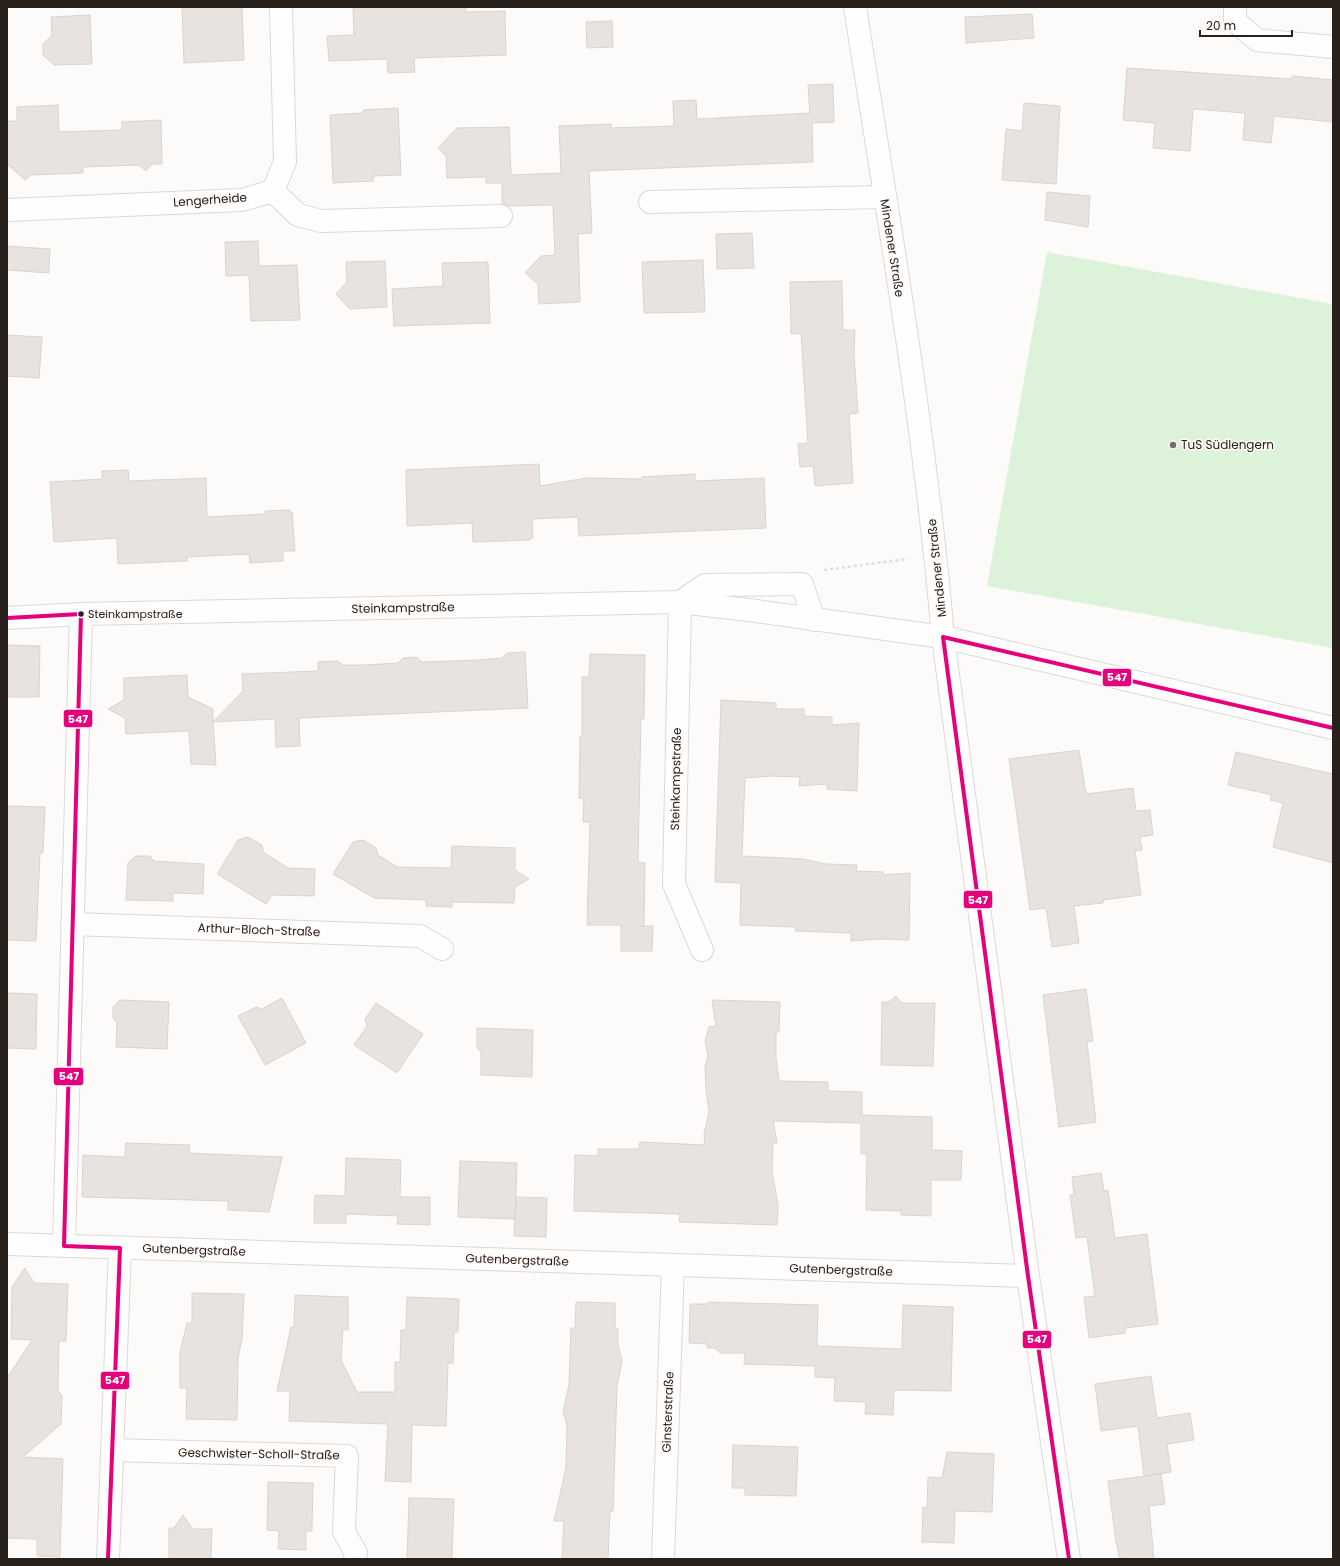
<svg xmlns="http://www.w3.org/2000/svg" width="1340" height="1566" viewBox="0 0 1340 1566" font-family="Poppins,sans-serif">
<style>
.green{fill:#dcf3d9}
.building{fill:#e8e3df;stroke:#d9d4d0}
.lines{fill:none;stroke-linecap:round;stroke-linejoin:round}
.minor-casing{stroke:#ddd8d4;stroke-width:24}
.major-casing{stroke:#ddd8d4;stroke-width:24}
.path{stroke:#e0dfde;stroke-width:2.5;stroke-dasharray:3 3;stroke-linecap:butt}
.minor{stroke:#fffefe;stroke-width:22}
.major{stroke:#fffefe;stroke-width:22}
.bus-1-casing{stroke:#fffaf7;stroke-width:7}
.bus-1{stroke:#e5007d;stroke-width:4}
.poi-dot{fill:#736d69;stroke:#fffaf7;stroke-width:1.5}
.bus-dot{fill:#28201b;stroke:#fffaf7;stroke-width:1.5}
.labels{text-anchor:middle;stroke-width:3;stroke-linejoin:round;paint-order:stroke}
.bus-label{font-size:11px;fill:#28201b;stroke:#fffaf7;text-anchor:start}
.street-label{font-size:12px;fill:#28201b;stroke:#fffaf7}
.poi-label{font-size:12px;fill:#28201b;stroke:#fffaf7;text-anchor:start}
.line-badge{stroke:#fffaf7;stroke-width:1.5}
.badge-label{font-size:11px;text-anchor:middle;font-weight:bold;fill:#fff}
</style>
<rect width="100%" height="100%" fill="#fdfbf9"/>
<path class="green" d="M 1047,252 L 1333,304 L 1333,648 L 987,586 Z"/>
<g class="building">
<path d="M 182,7 L 242,7 L 244,60 L 184,63 Z"/>
<path d="M 378,7 L 466,7 L 466,12 L 505,11 L 506,55 L 414,58 L 415,72 L 388,73 L 387,59 L 329,61 L 327,36 L 354,35 L 353,8 Z"/>
<path d="M 1032,14 L 1034,38 L 966,43 L 965,17 Z"/>
<path d="M 90,15 L 92,64 L 54,65 L 43,55 L 43,44 L 52,35 L 51,17 Z"/>
<path d="M 612,21 L 613,47 L 587,48 L 586,22 Z"/>
<path d="M 1127,68 L 1292,79 L 1292,76 L 1333,80 L 1333,122 L 1274,116 L 1271,143 L 1243,140 L 1245,113 L 1193,109 L 1190,151 L 1153,148 L 1155,123 L 1123,120 Z"/>
<path d="M 833,84 L 834,122 L 812,123 L 813,162 L 589,171 L 592,233 L 578,234 L 580,302 L 539,304 L 538,284 L 525,273 L 541,256 L 555,255 L 553,205 L 508,206 L 502,204 L 502,183 L 486,183 L 486,177 L 447,178 L 446,156 L 438,148 L 457,128 L 509,127 L 511,175 L 561,173 L 559,126 L 611,124 L 611,128 L 674,126 L 673,101 L 696,100 L 697,119 L 810,113 L 808,85 Z"/>
<path d="M 1024,103 L 1060,106 L 1056,184 L 1002,180 L 1006,129 L 1022,131 Z"/>
<path d="M 58,105 L 59,132 L 122,130 L 122,122 L 161,120 L 162,164 L 152,164 L 146,171 L 139,165 L 83,167 L 83,173 L 31,175 L 25,180 L 7,164 L 7,121 L 17,121 L 17,107 Z"/>
<path d="M 398,108 L 401,175 L 373,176 L 374,181 L 333,183 L 330,115 L 363,113 L 363,110 Z"/>
<path d="M 1047,192 L 1090,196 L 1088,227 L 1045,220 Z"/>
<path d="M 752,233 L 754,268 L 717,269 L 716,234 Z"/>
<path d="M 258,241 L 259,266 L 297,265 L 300,320 L 251,321 L 249,275 L 226,276 L 225,242 Z"/>
<path d="M 7,246 L 50,249 L 49,273 L 7,270 Z"/>
<path d="M 703,260 L 705,312 L 644,313 L 642,262 Z"/>
<path d="M 385,261 L 387,307 L 350,309 L 336,294 L 347,282 L 346,262 Z"/>
<path d="M 488,262 L 490,323 L 394,326 L 392,289 L 443,286 L 442,263 Z"/>
<path d="M 842,281 L 843,330 L 855,330 L 854,354 L 858,413 L 849,414 L 853,483 L 815,486 L 813,466 L 800,467 L 798,444 L 808,443 L 801,333 L 791,334 L 790,282 Z"/>
<path d="M 7,335 L 42,337 L 39,378 L 7,376 Z"/>
<path d="M 539,464 L 540,486 L 586,478 L 642,479 L 642,477 L 695,474 L 695,481 L 764,478 L 766,528 L 579,536 L 578,517 L 532,519 L 533,538 L 530,538 L 530,540 L 473,542 L 472,523 L 407,526 L 406,470 Z"/>
<path d="M 128,470 L 129,481 L 206,478 L 207,517 L 265,514 L 265,511 L 290,510 L 290,512 L 292,512 L 295,551 L 283,551 L 283,561 L 250,563 L 249,554 L 187,557 L 187,561 L 118,564 L 117,538 L 54,542 L 50,482 L 102,479 L 102,471 Z"/>
<path d="M 7,645 L 40,646 L 39,697 L 7,697 Z"/>
<path d="M 525,652 L 528,708 L 299,718 L 300,746 L 276,747 L 275,719 L 213,722 L 216,765 L 191,764 L 189,731 L 126,734 L 125,718 L 108,709 L 124,700 L 124,678 L 187,675 L 188,697 L 213,709 L 213,722 L 243,691 L 242,674 L 318,671 L 318,662 L 338,661 L 343,665 L 365,665 L 398,663 L 403,658 L 416,657 L 422,662 L 479,660 L 502,658 L 507,653 Z"/>
<path d="M 590,654 L 645,655 L 644,719 L 641,719 L 638,862 L 645,863 L 644,926 L 640,926 L 653,926 L 652,951 L 621,951 L 621,925 L 587,925 L 590,822 L 583,822 L 584,799 L 579,798 L 580,736 L 582,736 L 582,677 L 589,677 Z"/>
<path d="M 721,700 L 776,703 L 776,709 L 804,709 L 804,716 L 832,717 L 832,725 L 859,723 L 857,791 L 827,789 L 827,784 L 799,786 L 800,777 L 772,776 L 745,778 L 742,856 L 803,859 L 826,864 L 857,865 L 856,871 L 883,872 L 883,875 L 910,873 L 909,940 L 880,939 L 851,941 L 851,933 L 795,931 L 796,927 L 740,925 L 741,883 L 715,882 Z"/>
<path d="M 1079,750 L 1086,794 L 1133,788 L 1136,811 L 1150,810 L 1153,835 L 1140,837 L 1142,850 L 1135,851 L 1141,895 L 1103,900 L 1103,903 L 1074,906 L 1079,943 L 1052,947 L 1046,908 L 1030,910 L 1009,759 Z"/>
<path d="M 1236,752 L 1333,774 L 1333,863 L 1273,847 L 1283,803 L 1270,800 L 1272,795 L 1228,785 Z"/>
<path d="M 7,806 L 45,807 L 43,853 L 40,853 L 36,941 L 7,940 Z"/>
<path d="M 248,837 L 262,845 L 263,852 L 288,868 L 315,869 L 314,896 L 272,895 L 266,904 L 217,874 L 238,840 Z"/>
<path d="M 363,840 L 376,848 L 378,855 L 397,867 L 451,868 L 452,846 L 515,848 L 515,870 L 529,879 L 515,887 L 514,903 L 452,902 L 452,907 L 426,906 L 426,900 L 374,898 L 333,874 L 353,842 Z"/>
<path d="M 135,856 L 150,856 L 154,861 L 204,864 L 203,894 L 173,893 L 173,901 L 126,900 L 128,863 Z"/>
<path d="M 1086,989 L 1093,1041 L 1087,1042 L 1096,1122 L 1059,1127 L 1043,995 Z"/>
<path d="M 7,993 L 37,994 L 36,1049 L 7,1048 Z"/>
<path d="M 896,996 L 902,1003 L 935,1003 L 933,1066 L 881,1065 L 882,1002 L 889,1002 Z"/>
<path d="M 282,998 L 306,1043 L 265,1065 L 238,1016 L 256,1007 L 262,1009 Z"/>
<path d="M 120,1000 L 169,1002 L 167,1049 L 116,1047 L 117,1023 L 113,1018 L 113,1007 Z"/>
<path d="M 712,1000 L 780,1002 L 779,1032 L 776,1032 L 776,1058 L 779,1081 L 828,1082 L 828,1091 L 862,1092 L 862,1115 L 932,1117 L 932,1150 L 962,1151 L 961,1180 L 931,1180 L 931,1216 L 901,1215 L 901,1211 L 866,1210 L 867,1154 L 861,1154 L 861,1123 L 773,1121 L 777,1143 L 773,1143 L 772,1171 L 778,1206 L 777,1225 L 679,1222 L 680,1214 L 574,1211 L 575,1155 L 598,1156 L 598,1149 L 639,1149 L 640,1142 L 705,1145 L 704,1134 L 709,1112 L 706,1090 L 705,1067 L 708,1056 L 705,1041 L 709,1027 L 716,1026 Z"/>
<path d="M 376,1003 L 423,1034 L 397,1073 L 354,1045 L 367,1026 L 365,1019 Z"/>
<path d="M 477,1028 L 533,1030 L 532,1077 L 481,1075 L 481,1052 L 477,1048 Z"/>
<path d="M 126,1143 L 190,1145 L 189,1153 L 282,1157 L 269,1212 L 228,1210 L 228,1201 L 82,1197 L 83,1155 L 125,1157 Z"/>
<path d="M 346,1158 L 401,1160 L 400,1197 L 430,1197 L 430,1225 L 397,1224 L 398,1216 L 346,1214 L 346,1223 L 314,1223 L 315,1195 L 345,1196 Z"/>
<path d="M 460,1161 L 517,1163 L 515,1219 L 458,1217 Z"/>
<path d="M 1101,1173 L 1104,1191 L 1108,1190 L 1115,1238 L 1147,1234 L 1158,1324 L 1125,1328 L 1125,1333 L 1089,1338 L 1084,1297 L 1095,1296 L 1087,1237 L 1076,1238 L 1070,1195 L 1074,1195 L 1072,1177 Z"/>
<path d="M 516,1197 L 547,1198 L 546,1237 L 514,1236 Z"/>
<path d="M 25,1268 L 34,1283 L 68,1284 L 66,1341 L 59,1341 L 58,1391 L 62,1396 L 61,1424 L 23,1457 L 63,1459 L 60,1557 L 37,1556 L 37,1539 L 7,1538 L 7,1378 L 32,1340 L 11,1339 L 12,1287 Z"/>
<path d="M 192,1293 L 244,1294 L 242,1339 L 238,1358 L 237,1420 L 186,1419 L 187,1388 L 180,1388 L 180,1352 L 187,1323 L 192,1323 Z"/>
<path d="M 295,1295 L 348,1297 L 348,1330 L 343,1329 L 341,1360 L 357,1392 L 395,1392 L 395,1362 L 400,1362 L 401,1330 L 406,1330 L 407,1297 L 459,1299 L 458,1332 L 454,1332 L 453,1363 L 448,1363 L 446,1426 L 412,1425 L 411,1482 L 385,1481 L 388,1424 L 289,1421 L 290,1391 L 277,1391 L 291,1327 L 294,1327 Z"/>
<path d="M 576,1302 L 615,1303 L 615,1329 L 618,1329 L 618,1345 L 622,1361 L 617,1386 L 613,1511 L 610,1511 L 608,1559 L 562,1559 L 564,1521 L 554,1521 L 566,1468 L 567,1425 L 563,1411 L 569,1385 L 571,1328 L 575,1328 Z"/>
<path d="M 708,1302 L 818,1305 L 817,1346 L 902,1349 L 903,1305 L 953,1307 L 951,1391 L 894,1390 L 893,1415 L 865,1414 L 866,1402 L 834,1401 L 835,1378 L 815,1377 L 815,1366 L 744,1364 L 745,1353 L 720,1353 L 715,1348 L 707,1348 L 707,1344 L 689,1343 L 690,1304 L 708,1304 Z"/>
<path d="M 1151,1376 L 1157,1418 L 1190,1413 L 1194,1440 L 1167,1444 L 1171,1472 L 1144,1476 L 1138,1426 L 1101,1431 L 1095,1384 Z"/>
<path d="M 733,1445 L 798,1447 L 796,1496 L 745,1495 L 745,1488 L 732,1488 Z"/>
<path d="M 947,1452 L 994,1454 L 992,1512 L 955,1511 L 954,1543 L 922,1542 L 923,1507 L 927,1508 L 928,1477 L 942,1478 Z"/>
<path d="M 1161,1474 L 1165,1504 L 1149,1506 L 1154,1559 L 1120,1559 L 1116,1542 L 1108,1481 Z"/>
<path d="M 268,1482 L 313,1483 L 312,1531 L 306,1531 L 306,1550 L 278,1549 L 279,1531 L 267,1530 Z"/>
<path d="M 409,1498 L 454,1499 L 452,1559 L 407,1559 Z"/>
<path d="M 183,1515 L 193,1529 L 212,1529 L 211,1559 L 169,1559 L 169,1528 L 174,1528 Z"/>
</g>
<g class="lines">
<defs>
<g id="minor">
<path d="M 1235,7 L 1235,21 L 1257,40 L 1333,47"/>
<path d="M 273,191 L 298,215 L 321,221 L 501,216"/>
<path d="M 650,202 L 885,197"/>
<path d="M 7,210 L 242,200 L 273,191 L 285,162 L 281,7"/>
<path d="M 7,618 L 81,614 L 680,602 L 749,610 L 943,637 L 1333,728"/>
<path d="M 72,924 L 420,936 L 442,949"/>
<path d="M 702,950 L 674,884 L 680,602 L 705,585 L 802,584 L 814,620"/>
<path d="M 7,1244 L 1028,1276"/>
<path d="M 64,1246 L 81,614"/>
<path d="M 113,1450 L 347,1456 L 344,1532 L 356,1553 L 355,1559"/>
<path d="M 108,1559 L 120,1248"/>
<path d="M 663,1559 L 673,1265"/>
</g>
<path id="major" d="M 855,7 C 888,217 925,426 943,637 L 1028,1276 L 1069,1559"/>
</defs>
<use href="#minor" class="minor-casing"/>
<use href="#major" class="major-casing"/>
<path class="path" d="M 824,570 L 908,559"/>
<use href="#minor" class="minor"/>
<use href="#major" class="major"/>
<defs>
<g id="bus-1">
<path d="M 7,618 L 81,614 L 64,1246 L 120,1248 L 108,1559"/>
<path d="M 1069,1559 L 1028,1276 L 943,637 L 1333,728"/>
</g>
</defs>
<use href="#bus-1" class="bus-1-casing"/>
<use href="#bus-1" class="bus-1"/>
</g>
<circle class="poi-dot" cx="1173" cy="445" r="4"/>
<circle class="bus-dot" cx="81" cy="614" r="3.5"/>
<g class="labels">
<g class="bus-label">
<text x="88" y="618">Steinkampstraße</text>
</g>
<g class="street-label">
<text transform="translate(210 200) rotate(-4)" y="4">Lengerheide</text>
<text transform="translate(892 248) rotate(81)" y="4">Mindener Straße</text>
<text transform="translate(937 568) rotate(-96)" y="4">Mindener Straße</text>
<text transform="translate(403 608) rotate(-1)" y="4">Steinkampstraße</text>
<text transform="translate(676 779) rotate(-89)" y="4">Steinkampstraße</text>
<text transform="translate(259 930) rotate(2)" y="4">Arthur-Bloch-Straße</text>
<text transform="translate(194 1250) rotate(2)" y="4">Gutenbergstraße</text>
<text transform="translate(517 1260) rotate(2)" y="4">Gutenbergstraße</text>
<text transform="translate(841 1270) rotate(2)" y="4">Gutenbergstraße</text>
<text transform="translate(668 1412) rotate(-88)" y="4">Ginsterstraße</text>
<text transform="translate(259 1454) rotate(1)" y="4">Geschwister-Scholl-Straße</text>
</g>
<g class="poi-label">
<text x="1181" y="449">TuS Südlengern</text>
</g>
</g>
<g class="line-badge">
<rect x="1102" y="668" width="30" height="19" rx="4" fill="#e5007d"/>
<rect x="63" y="709" width="30" height="19" rx="4" fill="#e5007d"/>
<rect x="963" y="890" width="30" height="19" rx="4" fill="#e5007d"/>
<rect x="53" y="1067" width="31" height="19" rx="4" fill="#e5007d"/>
<rect x="1022" y="1330" width="30" height="19" rx="4" fill="#e5007d"/>
<rect x="100" y="1371" width="30" height="19" rx="4" fill="#e5007d"/>
</g>
<g class="badge-label">
<text x="1117" y="681">547</text>
<text x="78" y="723">547</text>
<text x="978" y="904">547</text>
<text x="69" y="1080">547</text>
<text x="1037" y="1343">547</text>
<text x="115" y="1384">547</text>
</g>
<rect width="1340" height="1566" fill="none" stroke="#28201b" stroke-width="16"/>
<path d="M1200 30v6h92v-6" fill="none" stroke="#28201b" stroke-width="2"/>
<text x="1206" y="30" font-size="12" fill="#28201b" stroke="#fffaf7" stroke-width="3" paint-order="stroke">20 m</text>
</svg>
